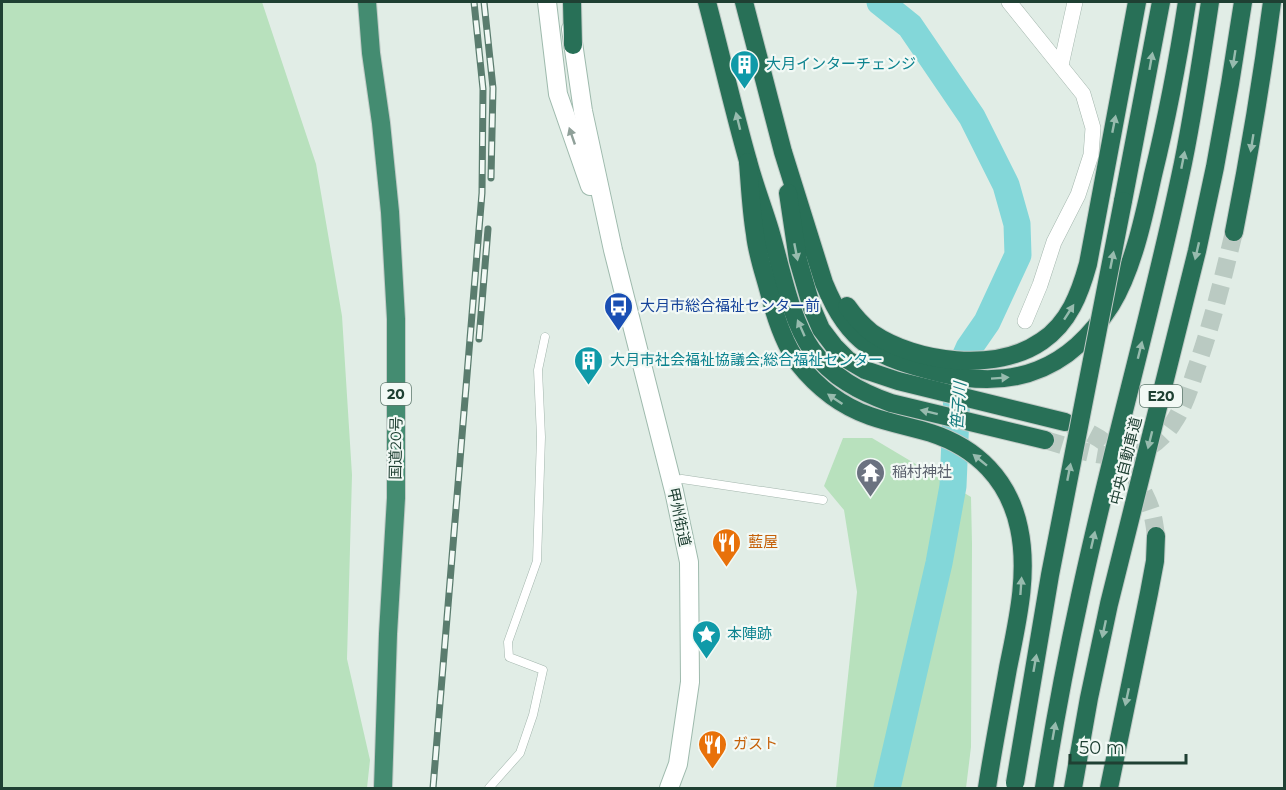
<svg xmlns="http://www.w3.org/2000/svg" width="1286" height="790" viewBox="0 0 1286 790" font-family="Montserrat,'Noto Sans JP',sans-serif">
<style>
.green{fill:#b8e1bd}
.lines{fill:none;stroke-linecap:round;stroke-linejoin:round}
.river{stroke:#83d7d9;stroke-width:27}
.motorway-tunnel{stroke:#bacac2;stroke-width:18;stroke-dasharray:18 9;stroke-linecap:butt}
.service-casing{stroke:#a3b6ad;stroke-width:9}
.minor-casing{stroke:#a3b6ad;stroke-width:16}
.secondary-casing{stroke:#9ebaad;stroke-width:20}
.trunk-casing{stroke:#c0cac6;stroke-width:20}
.motorway-casing{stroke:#c0cac6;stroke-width:20}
.service{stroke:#fff;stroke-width:8}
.minor{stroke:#fff;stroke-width:15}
.secondary{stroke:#fff;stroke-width:18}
.trunk{stroke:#448c71;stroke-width:18}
.motorway{stroke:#287057;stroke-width:18}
.rail-casing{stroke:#5a7c6e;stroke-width:7}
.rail{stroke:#f2f9f5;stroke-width:4.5;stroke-dasharray:14;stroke-linecap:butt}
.motorway-bridge-casing{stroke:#c0cac6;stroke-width:20;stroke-linecap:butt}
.motorway-bridge{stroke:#287057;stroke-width:18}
.oneway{fill:#97bbae}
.oneway2{fill:#8fa099}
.labels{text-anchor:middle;stroke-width:4.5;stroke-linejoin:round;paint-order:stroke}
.shield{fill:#f2f9f5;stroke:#5e786d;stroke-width:1.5}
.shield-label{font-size:14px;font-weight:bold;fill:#1f4033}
.culture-label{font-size:15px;fill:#0d838f;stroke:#f2f9f5;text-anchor:start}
.transit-label{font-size:15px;fill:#164399;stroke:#f2f9f5;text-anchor:start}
.street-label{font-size:15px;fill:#1f4033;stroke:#f2f9f5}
.worship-label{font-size:15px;fill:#5b616d;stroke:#f2f9f5;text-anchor:start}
.food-label{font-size:15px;fill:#c56008;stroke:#f2f9f5;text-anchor:start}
.water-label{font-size:16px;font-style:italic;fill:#137a7d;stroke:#f2f9f5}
</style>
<rect width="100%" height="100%" fill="#e1ede6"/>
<g class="green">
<path d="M 2,2 L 262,2 L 316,164 L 342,316 L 352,475 L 347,659 L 370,760 L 367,788 L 2,788 Z"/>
<path d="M 843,438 L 872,438 L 971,497 L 972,544 L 971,747 L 966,788 L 836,788 L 857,592 L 844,510 L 824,486 Z"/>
</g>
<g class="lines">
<path class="river" d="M 880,2 L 910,26 L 972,117 L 1006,185 L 1017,224 L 1018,255 L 987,322 L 969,348 L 961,366 L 957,391 L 953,486 L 939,563 L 887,788"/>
<g class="motorway-tunnel">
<path d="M 1066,422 C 1081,429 1096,435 1108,445 C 1125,458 1146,492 1152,513 C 1154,520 1155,528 1156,536"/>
<path d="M 1045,440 C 1074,448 1109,463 1139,452 C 1152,447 1165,436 1173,423 C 1184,407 1190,388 1196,369 C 1212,324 1223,278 1234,232"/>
</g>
<defs>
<g id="service">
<path d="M 672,480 L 682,479 L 823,500"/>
<path d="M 489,788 L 520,753 L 533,715 L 543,670 L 509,657 L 508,642 L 537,561 L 541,437 L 538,370 L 545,337"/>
</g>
<g id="minor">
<path d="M 1009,2 L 1083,94 L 1093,128 L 1091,155 L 1078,195 L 1054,242 L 1040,285 L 1025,321"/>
<path d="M 1061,65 L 1075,2"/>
</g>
<g id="secondary">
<path d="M 547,2 L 558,94 L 590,186"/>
<path d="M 571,29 L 583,111 L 613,250 L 674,491 L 689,562 L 690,682 L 678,764 L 669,788"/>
</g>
<path id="trunk" d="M 367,2 L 371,53 L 381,123 L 390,212 L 396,319 L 396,498 L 388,634 L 383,788"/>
<g id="motorway">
<path d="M 572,2 L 573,45"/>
<path d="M 707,2 C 721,55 733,108 748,161 C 754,184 763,207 770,230 C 781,267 790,319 812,350 C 832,377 860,392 891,403 L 1045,440"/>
<path d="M 744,2 L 783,152 L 824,283 C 850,346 877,357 940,373 C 1014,391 1070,370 1111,305 C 1133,269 1144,216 1153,175 C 1167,118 1178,60 1187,2"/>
<path d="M 748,162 C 750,186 751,210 755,234 C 757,254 764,273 769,292 C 775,316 783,342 798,363 C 817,387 841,406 870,416 C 890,423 911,427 931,433 C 977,448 1009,480 1019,528 C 1029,574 1017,623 1008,668 C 1001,708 993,748 987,788"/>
<path d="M 788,193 L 798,260 L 812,308 L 821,329 L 834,346 L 848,360 L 865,370 L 898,381 L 1065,422"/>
<path d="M 1123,201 L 1161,2"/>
<path d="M 1234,232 C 1249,156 1262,79 1272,2"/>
<path d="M 847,306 C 854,316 862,325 872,333 C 916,363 996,373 1042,341 C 1069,323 1080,293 1088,264 L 1137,2"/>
<path d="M 1044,788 C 1054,724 1066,660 1080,596 C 1111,451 1153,308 1183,163 C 1194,109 1202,55 1210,2"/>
<path d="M 1073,788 L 1089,698 L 1109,604 L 1197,251 L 1215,167 L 1230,84 L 1243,2"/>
<path d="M 1109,788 L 1149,593 L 1155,561 L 1156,536"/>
</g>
</defs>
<use href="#service" class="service-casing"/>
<use href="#minor" class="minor-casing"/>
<use href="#secondary" class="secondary-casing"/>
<use href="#trunk" class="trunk-casing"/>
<use href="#motorway" class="motorway-casing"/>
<use href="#service" class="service"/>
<use href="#minor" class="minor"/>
<use href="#secondary" class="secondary"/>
<use href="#trunk" class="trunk"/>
<use href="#motorway" class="motorway"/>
<defs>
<g id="rail">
<path d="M 484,2 L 493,88 L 491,178"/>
<path d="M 479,339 L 488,229"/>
<path d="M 433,788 L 482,193 L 483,89 L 474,2"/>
</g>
</defs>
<use href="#rail" class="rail-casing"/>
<use href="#rail" class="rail"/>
<defs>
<path id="motorway-bridge" d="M 1015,783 L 1050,575 L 1123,201"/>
</defs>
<use href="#motorway-bridge" class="motorway-bridge-casing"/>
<use href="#motorway-bridge" class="motorway-bridge"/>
</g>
<defs><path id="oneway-solid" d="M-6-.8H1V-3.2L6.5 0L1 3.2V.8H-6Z" transform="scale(1.5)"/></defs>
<g class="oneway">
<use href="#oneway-solid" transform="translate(1234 59) rotate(99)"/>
<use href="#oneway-solid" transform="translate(1151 61) rotate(-80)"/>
<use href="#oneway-solid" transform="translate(738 121) rotate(-104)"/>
<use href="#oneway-solid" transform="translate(1114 124) rotate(-79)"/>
<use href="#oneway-solid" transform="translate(1252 143) rotate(99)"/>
<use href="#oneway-solid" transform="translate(1183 160) rotate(-79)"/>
<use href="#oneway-solid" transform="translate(1197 251) rotate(103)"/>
<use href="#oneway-solid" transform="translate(796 252) rotate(79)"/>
<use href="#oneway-solid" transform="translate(1112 260) rotate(-79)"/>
<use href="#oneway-solid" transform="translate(1069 312) rotate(-57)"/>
<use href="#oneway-solid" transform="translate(801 328) rotate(-114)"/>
<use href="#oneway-solid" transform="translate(1140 350) rotate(-76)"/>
<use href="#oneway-solid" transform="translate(1000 378) rotate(-4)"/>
<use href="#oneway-solid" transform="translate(835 399) rotate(-146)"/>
<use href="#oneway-solid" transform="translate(929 412) rotate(-166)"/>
<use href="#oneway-solid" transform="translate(1150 440) rotate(104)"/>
<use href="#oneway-solid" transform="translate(980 460) rotate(-141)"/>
<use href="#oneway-solid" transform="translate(1069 472) rotate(-79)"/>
<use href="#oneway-solid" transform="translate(1093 540) rotate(-77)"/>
<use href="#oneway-solid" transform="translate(1021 586) rotate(-86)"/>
<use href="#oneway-solid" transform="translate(1104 629) rotate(102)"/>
<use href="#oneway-solid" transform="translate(1035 663) rotate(-80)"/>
<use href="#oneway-solid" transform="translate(1127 697) rotate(102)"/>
<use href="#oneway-solid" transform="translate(1054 731) rotate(-80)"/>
</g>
<use class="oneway2" href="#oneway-solid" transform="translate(572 136) rotate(-109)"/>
<defs>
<symbol id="building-pin" viewBox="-11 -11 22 30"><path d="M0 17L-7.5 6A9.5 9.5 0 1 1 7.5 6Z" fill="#0f9aa8" stroke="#f2f9f5"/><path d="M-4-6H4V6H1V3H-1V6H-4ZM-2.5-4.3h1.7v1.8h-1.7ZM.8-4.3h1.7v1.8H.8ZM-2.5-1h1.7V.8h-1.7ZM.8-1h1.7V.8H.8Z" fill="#fff"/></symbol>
<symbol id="bus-pin" viewBox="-11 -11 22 30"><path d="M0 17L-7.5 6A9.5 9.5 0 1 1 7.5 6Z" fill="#1a4fb4" stroke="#f2f9f5"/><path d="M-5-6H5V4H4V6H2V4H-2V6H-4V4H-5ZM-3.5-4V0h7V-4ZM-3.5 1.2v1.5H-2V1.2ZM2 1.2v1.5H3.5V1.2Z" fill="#fff"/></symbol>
<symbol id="temple-pin" viewBox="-11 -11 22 30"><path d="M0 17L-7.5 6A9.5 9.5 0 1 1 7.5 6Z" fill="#6b7280" stroke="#f2f9f5"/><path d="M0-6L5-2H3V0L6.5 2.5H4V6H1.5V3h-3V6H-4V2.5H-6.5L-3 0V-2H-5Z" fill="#fff"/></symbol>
<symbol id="restaurant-pin" viewBox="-11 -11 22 30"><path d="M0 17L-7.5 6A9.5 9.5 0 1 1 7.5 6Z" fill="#e8710a" stroke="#f2f9f5"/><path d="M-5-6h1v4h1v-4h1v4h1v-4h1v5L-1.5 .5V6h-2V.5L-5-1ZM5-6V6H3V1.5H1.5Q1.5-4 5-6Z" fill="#fff"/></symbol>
<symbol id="sight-pin" viewBox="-11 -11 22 30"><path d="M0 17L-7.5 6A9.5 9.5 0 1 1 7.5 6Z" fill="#0f9aa8" stroke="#f2f9f5"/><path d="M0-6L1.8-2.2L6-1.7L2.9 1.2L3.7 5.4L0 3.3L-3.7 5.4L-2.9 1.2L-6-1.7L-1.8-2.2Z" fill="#fff"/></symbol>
</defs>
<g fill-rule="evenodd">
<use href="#building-pin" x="728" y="48" width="33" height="45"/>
<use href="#bus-pin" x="602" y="290" width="33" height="45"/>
<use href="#building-pin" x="572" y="344" width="33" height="45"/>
<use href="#temple-pin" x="854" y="456" width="33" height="45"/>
<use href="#restaurant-pin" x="710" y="526" width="33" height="45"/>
<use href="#sight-pin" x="690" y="618" width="33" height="45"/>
<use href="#restaurant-pin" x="696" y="728" width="33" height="45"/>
</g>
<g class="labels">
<g class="shield">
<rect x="381" y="383" width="30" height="22" rx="4.5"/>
<rect x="1140" y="385" width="42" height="22" rx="4.5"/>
</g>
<g class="shield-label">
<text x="396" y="399">20</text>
<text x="1161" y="401">E20</text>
</g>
<g class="culture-label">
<text x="766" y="69">大月インターチェンジ</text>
<text x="610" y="365">大月市社会福祉協議会;総合福祉センター</text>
<text x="727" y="639">本陣跡</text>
</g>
<g class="transit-label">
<text x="640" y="311">大月市総合福祉センター前</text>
</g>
<g class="street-label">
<text transform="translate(396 448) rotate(-89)" y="5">国道20号</text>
<text transform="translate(1126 461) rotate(-76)" y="5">中央自動車道</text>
<text transform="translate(679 517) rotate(78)" y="5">甲州街道</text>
</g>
<g class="worship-label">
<text x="892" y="477">稲村神社</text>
</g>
<g class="food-label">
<text x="748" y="547">藍屋</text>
<text x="733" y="749">ガスト</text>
</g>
<g class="water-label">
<text transform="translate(958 406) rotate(-86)" y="6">笹子川</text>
</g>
</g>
<rect width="1286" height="790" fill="none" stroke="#1f4033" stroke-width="6"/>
<path d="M1070 754v9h116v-9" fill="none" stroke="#1f4033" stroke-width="3"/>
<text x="1079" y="754" font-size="18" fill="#1f4033" stroke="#f2f9f5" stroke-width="4.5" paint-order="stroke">50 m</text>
</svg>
